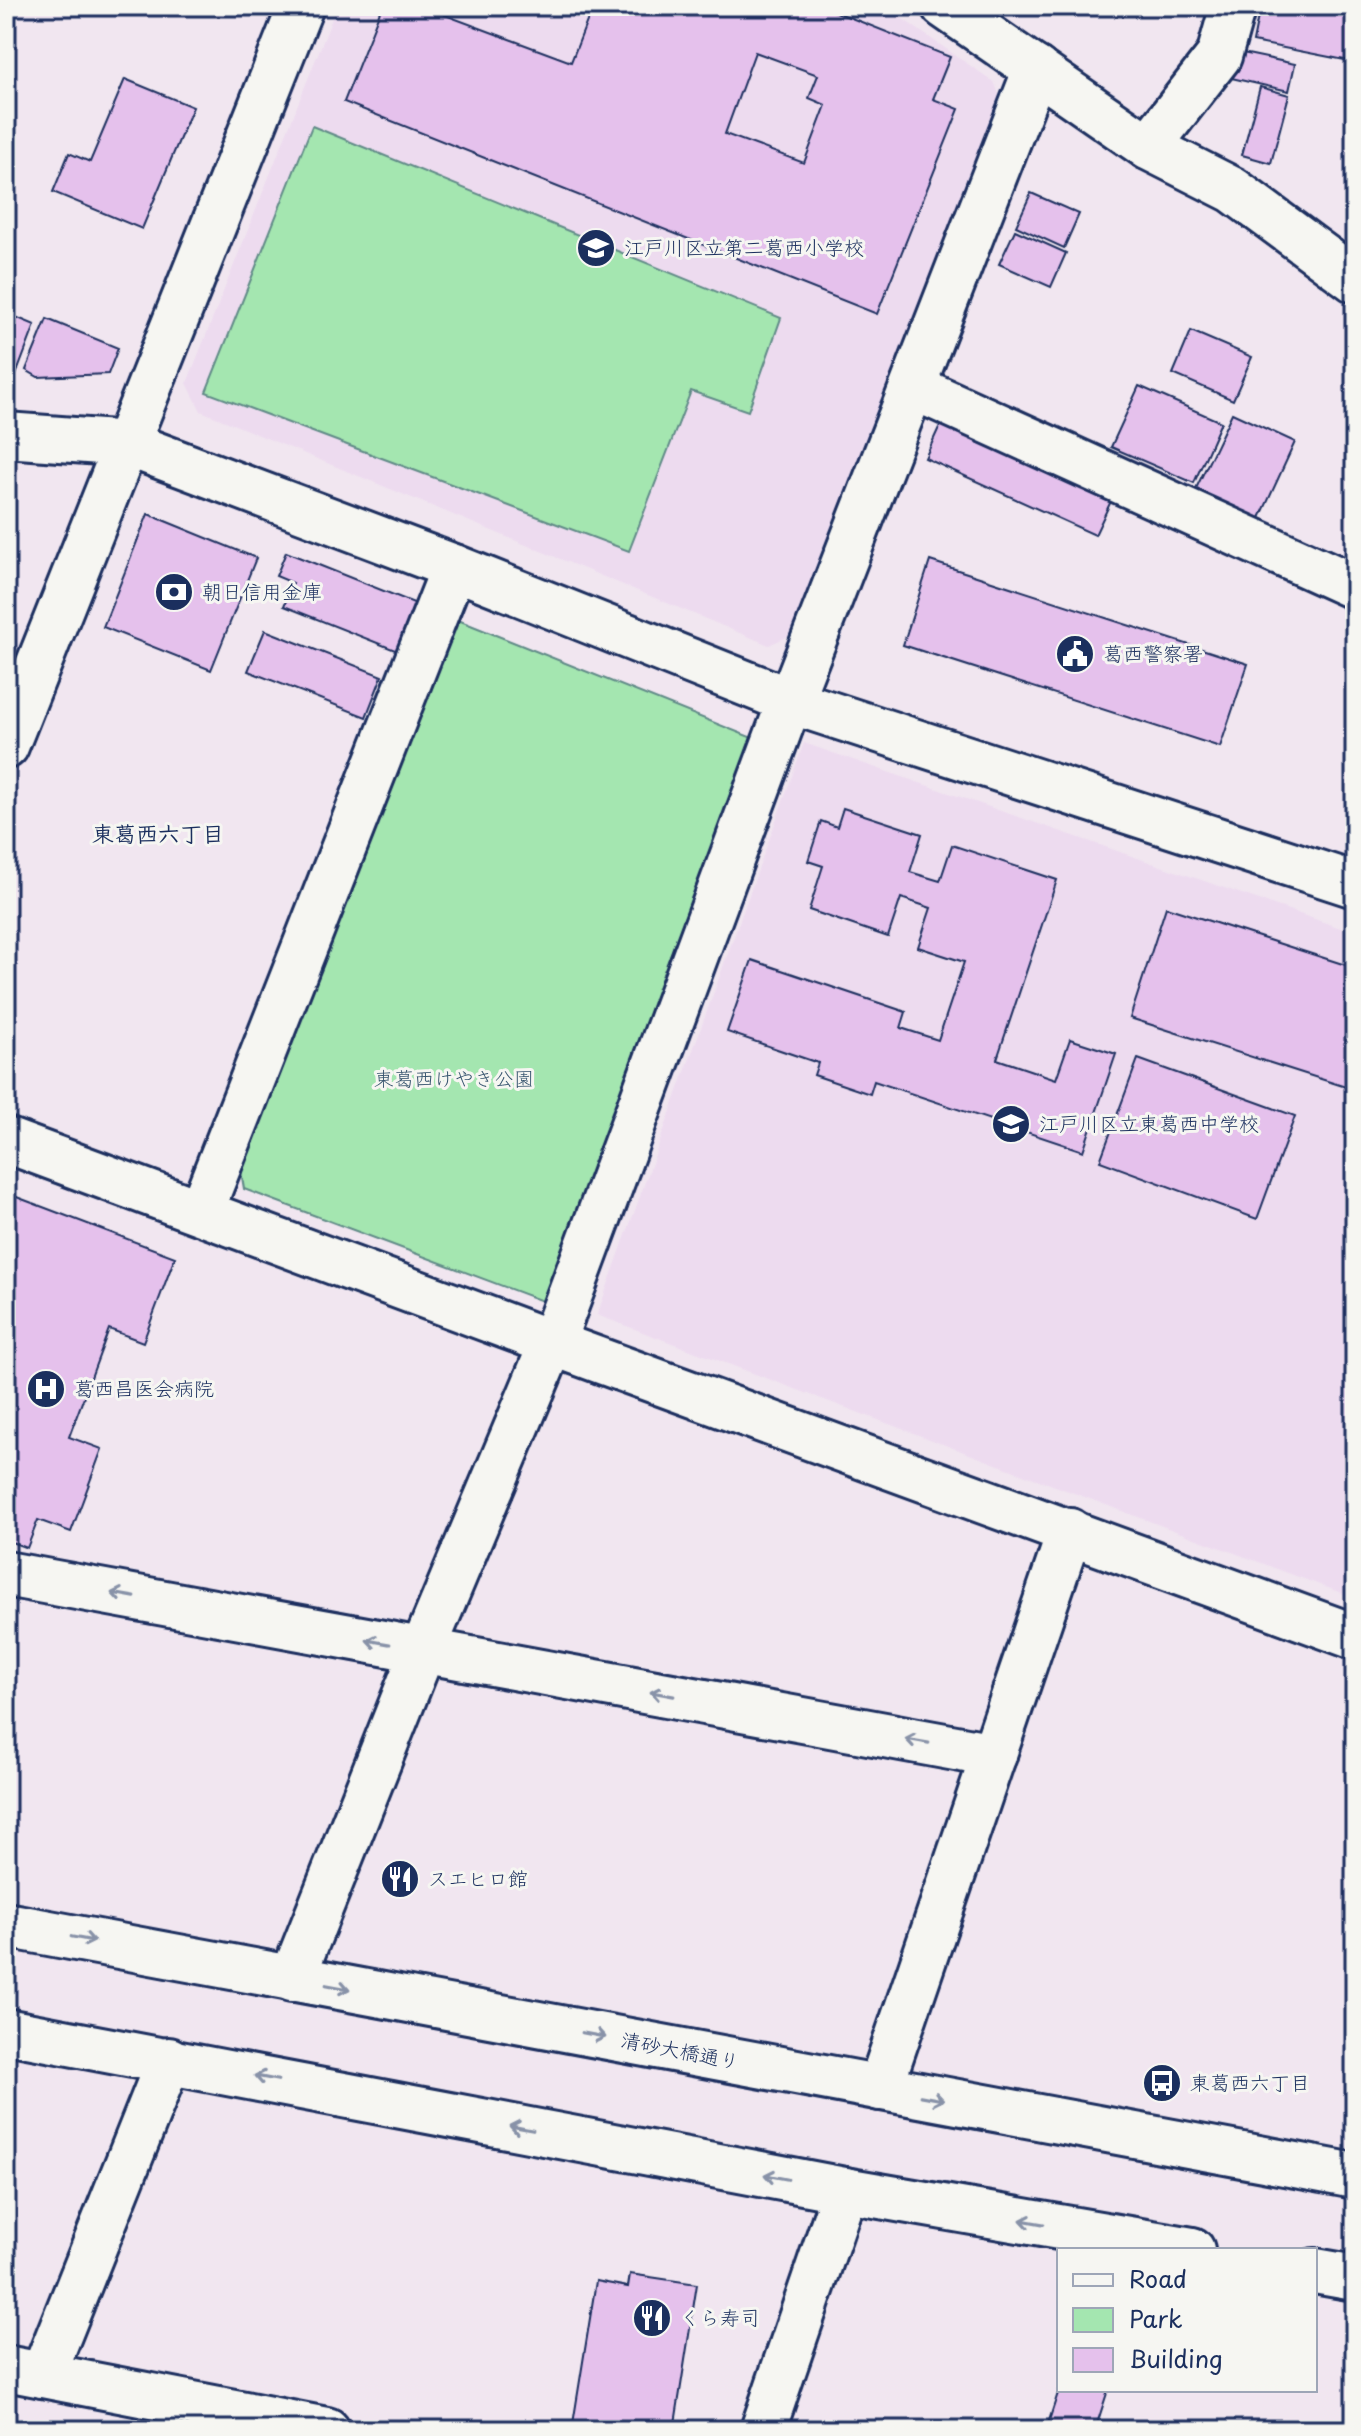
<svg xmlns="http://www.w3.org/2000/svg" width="1361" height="2436" viewBox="0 0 1361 2436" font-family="'Playpen Sans','Klee One',sans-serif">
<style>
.built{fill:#eddbef}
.green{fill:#a4e6b0;stroke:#608a87;stroke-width:2}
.building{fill:#e5c1ec;stroke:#1b2f5e;stroke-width:2;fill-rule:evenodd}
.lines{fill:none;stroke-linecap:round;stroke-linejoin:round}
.minor-casing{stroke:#1b2f5e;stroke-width:50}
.tertiary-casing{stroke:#1b2f5e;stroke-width:50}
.secondary-casing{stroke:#1b2f5e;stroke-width:50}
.minor{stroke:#f6f6f2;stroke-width:44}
.tertiary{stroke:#f6f6f2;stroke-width:44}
.secondary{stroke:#f6f6f2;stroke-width:44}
.oneway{stroke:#8892a8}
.labels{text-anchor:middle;stroke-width:6;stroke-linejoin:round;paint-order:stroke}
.poi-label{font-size:20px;fill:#1b2f5e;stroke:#f6f6f2;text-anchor:start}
.park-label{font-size:20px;fill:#36546e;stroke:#f6f6f2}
.street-label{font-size:20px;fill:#1b2f5e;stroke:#f6f6f2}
.neighbourhood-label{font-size:22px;font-weight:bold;fill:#1b2f5e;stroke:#f6f6f2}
</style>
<rect width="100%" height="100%" fill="#f1e6f0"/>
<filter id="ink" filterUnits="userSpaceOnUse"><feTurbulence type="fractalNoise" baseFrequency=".0125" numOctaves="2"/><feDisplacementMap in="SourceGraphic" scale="16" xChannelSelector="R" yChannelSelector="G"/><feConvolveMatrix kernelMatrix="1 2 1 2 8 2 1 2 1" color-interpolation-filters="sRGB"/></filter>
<g filter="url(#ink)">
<g class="built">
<path d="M 337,6 L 884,6 L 994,82 L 1006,112 L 795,633 L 769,645 L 201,411 L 187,383 Z"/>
<path d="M 804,743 L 1355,933 L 1355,1598 L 597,1315 Z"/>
</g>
<g class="green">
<path d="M 312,126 L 781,318 L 748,411 L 691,391 L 629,551 L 206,392 Z"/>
<path d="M 458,620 L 760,741 L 545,1302 L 244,1189 L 241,1171 Z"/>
</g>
<g class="building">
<path d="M 382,6 L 449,6 L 445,15 L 571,62 L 593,6 L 821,6 L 950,57 L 933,99 L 959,109 L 877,314 L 344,102 ZM 755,52 L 818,75 L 809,98 L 826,105 L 804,163 L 725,134 Z"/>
<path d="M 1260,6 L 1331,6 L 1355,11 L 1355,62 L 1253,42 Z"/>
<path d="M 1233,51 L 1295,64 L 1289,91 L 1227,77 Z"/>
<path d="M 125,79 L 193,107 L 142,229 L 53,192 L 69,153 L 90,162 Z"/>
<path d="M 1260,87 L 1289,95 L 1271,163 L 1242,155 Z"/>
<path d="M 1031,193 L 1079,214 L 1064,248 L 1016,226 Z"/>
<path d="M 1015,230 L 1066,253 L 1051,287 L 999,264 Z"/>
<path d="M 6,313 L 35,325 L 16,375 L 6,371 Z"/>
<path d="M 47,319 L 118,348 L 108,374 L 38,377 L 26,370 Z"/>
<path d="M 1191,331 L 1252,357 L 1233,400 L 1173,374 Z"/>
<path d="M 1139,386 L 1221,422 L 1194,483 L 1111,447 Z"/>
<path d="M 1232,413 L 1295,442 L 1255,529 L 1191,499 Z"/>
<path d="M 942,421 L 1112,499 L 1095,535 L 925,458 Z"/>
<path d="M 148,514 L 256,558 L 211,670 L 103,627 Z"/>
<path d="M 286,552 L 419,605 L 400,652 L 284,606 L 293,583 L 276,576 Z"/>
<path d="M 930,561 L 1248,664 L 1220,747 L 903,645 Z"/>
<path d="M 265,630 L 382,676 L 366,717 L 248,671 Z"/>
<path d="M 843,808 L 922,834 L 910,872 L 940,881 L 952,845 L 1057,880 L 997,1059 L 1056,1079 L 1070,1039 L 1116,1054 L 1083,1151 L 874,1081 L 870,1094 L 814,1075 L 818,1063 L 727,1032 L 752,960 L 906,1012 L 901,1028 L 938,1040 L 964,962 L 918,947 L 931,908 L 901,898 L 888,937 L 809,910 L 823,866 L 808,861 L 821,821 L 837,827 Z"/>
<path d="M 1166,907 L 1355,968 L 1355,1090 L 1130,1018 Z"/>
<path d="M 1138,1059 L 1295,1116 L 1257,1219 L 1100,1161 Z"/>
<path d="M 6,1193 L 175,1257 L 143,1342 L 109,1329 L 69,1437 L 102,1449 L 71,1532 L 38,1520 L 27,1548 L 6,1540 Z"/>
<path d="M 630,2274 L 697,2284 L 674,2430 L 572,2430 L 596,2281 L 628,2287 Z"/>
<path d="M 1059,2390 L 1108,2390 L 1095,2430 L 1046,2430 Z"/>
</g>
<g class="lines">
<defs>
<g id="minor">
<path d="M 944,6 L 1148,147 L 1233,190 L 1355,280"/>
<path d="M 1148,147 L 1219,56 L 1233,6"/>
<path d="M 913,387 L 1355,587"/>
<path d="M 6,1140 L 552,1343 L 1355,1637"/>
<path d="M 201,1211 L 454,567"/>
<path d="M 6,1574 L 994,1755"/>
<path d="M 292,1979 L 423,1650 L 552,1343 L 790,701 L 1036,69"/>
<path d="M 880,2088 L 1070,1531"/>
<path d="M 6,2368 L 327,2430"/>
<path d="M 43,2375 L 169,2060"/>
<path d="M 763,2430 L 845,2190"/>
</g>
<g id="tertiary">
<path d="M 6,435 L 128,444 L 454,567 L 790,701 L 1355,885"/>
<path d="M 6,746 L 301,6"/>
</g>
<g id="secondary">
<path d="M 6,1925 L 1355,2176"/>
<path d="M 6,2031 L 845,2190 L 1192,2250"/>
<path d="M 1315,2271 L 1355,2278"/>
</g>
</defs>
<use href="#minor" class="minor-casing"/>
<use href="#tertiary" class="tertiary-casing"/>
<use href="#secondary" class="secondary-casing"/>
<use href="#minor" class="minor"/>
<use href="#tertiary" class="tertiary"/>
<use href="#secondary" class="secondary"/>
</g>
<defs><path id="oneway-shaft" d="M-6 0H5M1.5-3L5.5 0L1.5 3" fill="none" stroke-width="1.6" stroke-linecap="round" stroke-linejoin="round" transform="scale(2)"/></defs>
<g class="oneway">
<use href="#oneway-shaft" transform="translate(123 1595) rotate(-170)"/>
<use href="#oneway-shaft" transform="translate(378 1642) rotate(-170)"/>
<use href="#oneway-shaft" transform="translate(662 1694) rotate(-170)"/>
<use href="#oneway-shaft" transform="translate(917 1741) rotate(-170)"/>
<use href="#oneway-shaft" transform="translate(83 1939) rotate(11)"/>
<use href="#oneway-shaft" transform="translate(338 1987) rotate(11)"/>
<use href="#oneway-shaft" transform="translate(594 2035) rotate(11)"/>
<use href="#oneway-shaft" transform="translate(266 2078) rotate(-169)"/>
<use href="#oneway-shaft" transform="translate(932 2098) rotate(10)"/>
<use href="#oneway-shaft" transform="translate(521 2128) rotate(-169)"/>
<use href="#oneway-shaft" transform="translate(776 2177) rotate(-169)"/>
<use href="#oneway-shaft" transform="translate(1032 2222) rotate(-170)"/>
</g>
</g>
<defs>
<symbol id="school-disc" viewBox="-11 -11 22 22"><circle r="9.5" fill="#1b2f5e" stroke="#f6f6f2"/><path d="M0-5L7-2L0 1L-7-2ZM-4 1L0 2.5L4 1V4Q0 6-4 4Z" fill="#fff"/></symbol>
<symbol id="bank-disc" viewBox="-11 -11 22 22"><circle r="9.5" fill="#1b2f5e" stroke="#f6f6f2"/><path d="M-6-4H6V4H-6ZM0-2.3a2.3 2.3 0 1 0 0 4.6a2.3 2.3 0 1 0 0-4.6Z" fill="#fff"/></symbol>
<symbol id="civic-disc" viewBox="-11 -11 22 22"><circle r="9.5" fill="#1b2f5e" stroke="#f6f6f2"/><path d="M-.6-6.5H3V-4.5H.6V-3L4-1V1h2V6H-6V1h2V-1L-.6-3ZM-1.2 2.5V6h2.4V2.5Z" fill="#fff"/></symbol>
<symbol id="hospital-disc" viewBox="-11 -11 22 22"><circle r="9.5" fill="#1b2f5e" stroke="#f6f6f2"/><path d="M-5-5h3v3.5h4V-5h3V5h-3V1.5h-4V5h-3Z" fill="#fff"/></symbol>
<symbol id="restaurant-disc" viewBox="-11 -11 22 22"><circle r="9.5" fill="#1b2f5e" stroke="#f6f6f2"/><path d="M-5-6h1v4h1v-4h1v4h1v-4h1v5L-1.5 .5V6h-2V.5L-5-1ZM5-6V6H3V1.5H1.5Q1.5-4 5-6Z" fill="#fff"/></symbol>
<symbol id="bus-disc" viewBox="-11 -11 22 22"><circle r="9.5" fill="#1b2f5e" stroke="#f6f6f2"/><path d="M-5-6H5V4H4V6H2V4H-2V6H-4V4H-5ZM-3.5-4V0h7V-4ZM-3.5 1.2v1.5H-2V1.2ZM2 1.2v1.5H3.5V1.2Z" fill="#fff"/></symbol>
</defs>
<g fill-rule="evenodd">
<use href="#school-disc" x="574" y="226" width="44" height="44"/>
<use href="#bank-disc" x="152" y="570" width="44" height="44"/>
<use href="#civic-disc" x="1053" y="632" width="44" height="44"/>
<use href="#school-disc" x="989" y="1102" width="44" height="44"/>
<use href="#hospital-disc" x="24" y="1367" width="44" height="44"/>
<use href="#restaurant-disc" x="378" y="1857" width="44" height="44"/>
<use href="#bus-disc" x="1140" y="2061" width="44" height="44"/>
<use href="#restaurant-disc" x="630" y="2296" width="44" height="44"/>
</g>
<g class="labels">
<g class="poi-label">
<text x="624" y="255">江戸川区立第二葛西小学校</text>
<text x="202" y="599">朝日信用金庫</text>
<text x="1103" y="661">葛西警察署</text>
<text x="1039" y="1131">江戸川区立東葛西中学校</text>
<text x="74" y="1396">葛西昌医会病院</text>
<text x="428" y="1886">スエヒロ館</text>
<text x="1190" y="2090">東葛西六丁目</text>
<text x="680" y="2325">くら寿司</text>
</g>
<g class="park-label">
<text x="454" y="1086">東葛西けやき公園</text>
</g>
<g class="street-label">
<text transform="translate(680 2051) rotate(11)" y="7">清砂大橋通り</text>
</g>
<g class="neighbourhood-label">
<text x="158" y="842">東葛西六丁目</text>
</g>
</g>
<rect width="1361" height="2436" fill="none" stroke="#f6f6f2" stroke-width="32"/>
<rect x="16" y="16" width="1329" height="2404" fill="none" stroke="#1b2f5e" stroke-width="3" filter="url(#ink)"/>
<rect x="1057" y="2248" width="260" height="144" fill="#f6f6f2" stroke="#9ea6b7" stroke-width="2"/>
<rect x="1073" y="2274" width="40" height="12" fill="#f6f6f2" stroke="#9ea6b7" stroke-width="2"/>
<text x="1129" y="2288" font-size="24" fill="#1b2f5e">Road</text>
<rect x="1073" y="2308" width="40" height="24" fill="#a4e6b0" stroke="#9ea6b7" stroke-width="2"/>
<text x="1129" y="2328" font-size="24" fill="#1b2f5e">Park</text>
<rect x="1073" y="2348" width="40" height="24" fill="#e5c1ec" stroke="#9ea6b7" stroke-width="2"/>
<text x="1129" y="2368" font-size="24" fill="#1b2f5e">Building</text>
</svg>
